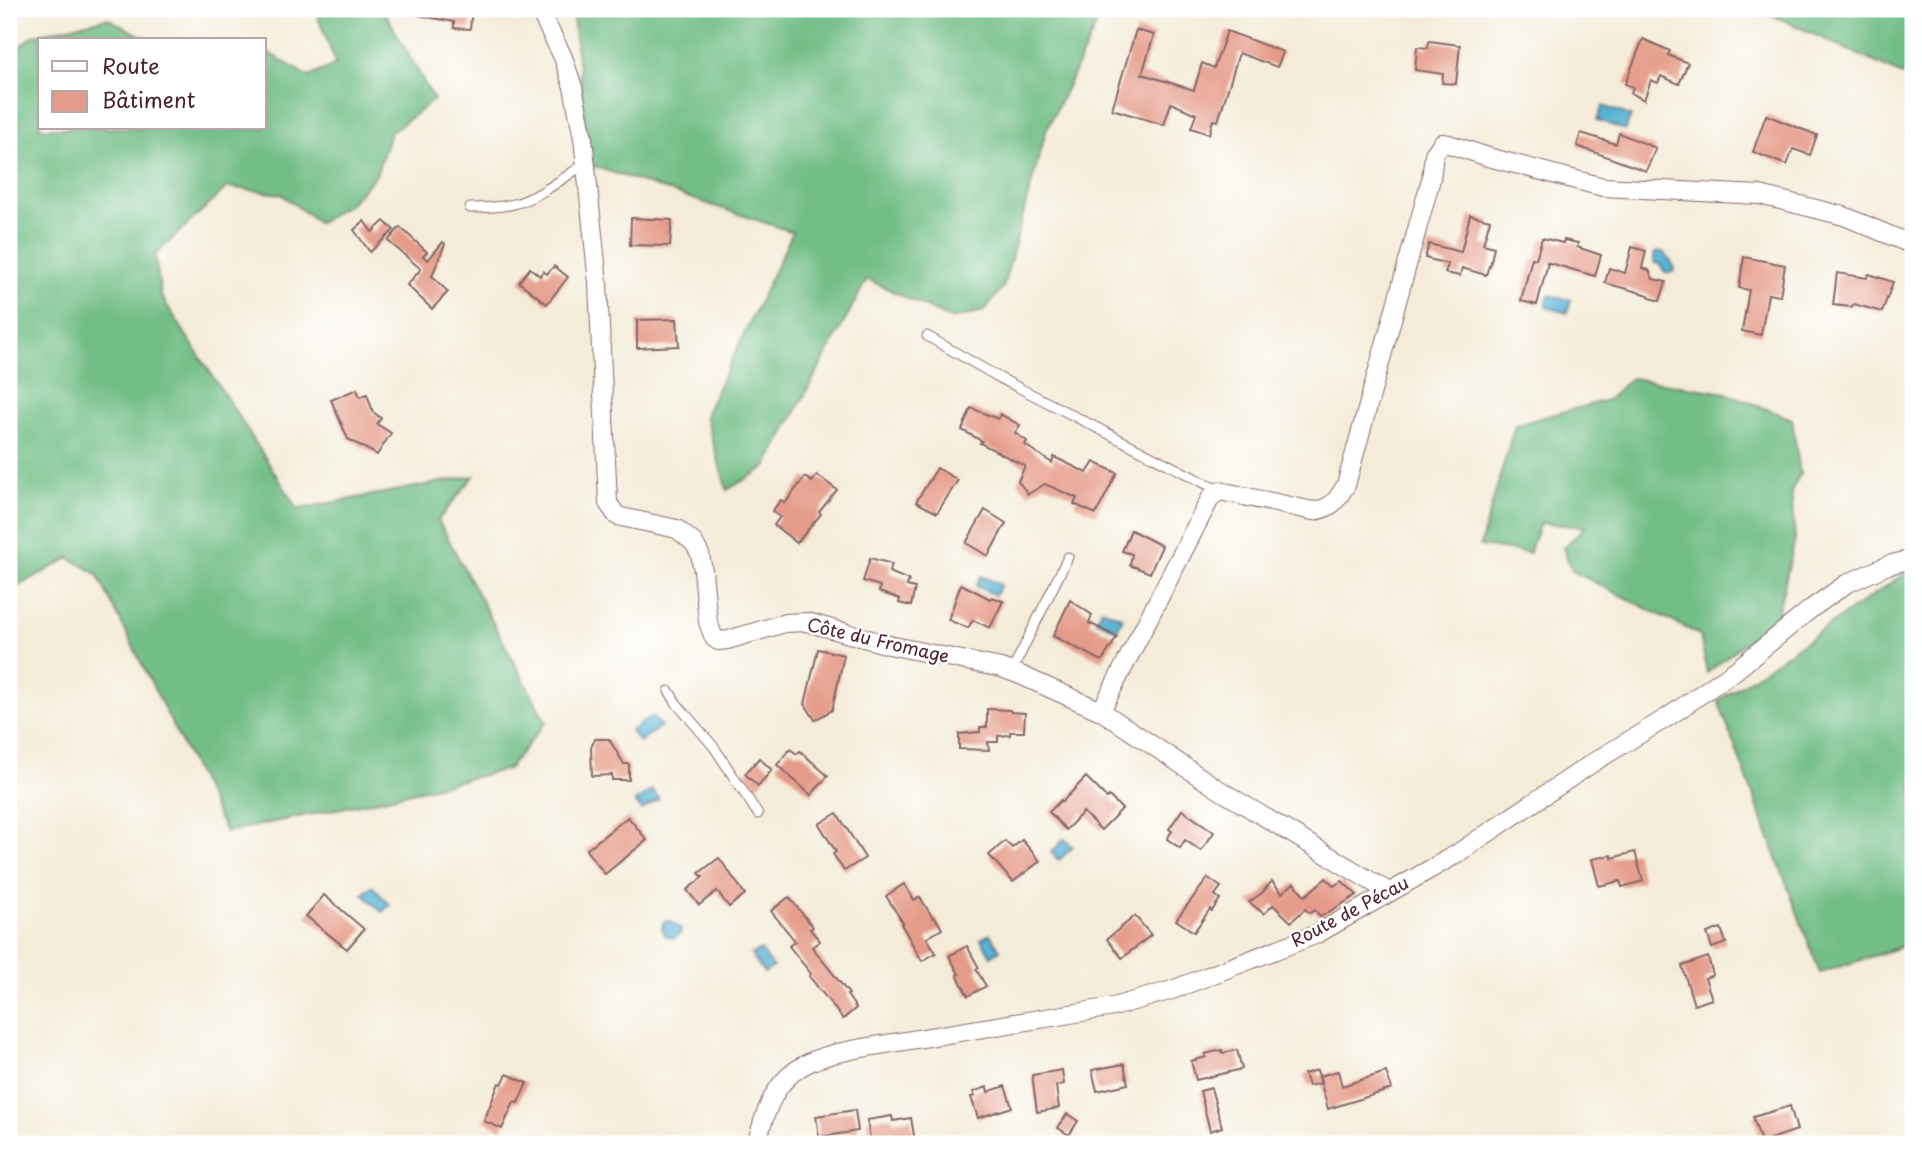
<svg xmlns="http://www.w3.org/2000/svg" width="1922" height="1153" viewBox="0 0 1922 1153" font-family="'Playpen Sans',sans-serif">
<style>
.forest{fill:#72be86;stroke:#5e6e58;stroke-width:2}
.water{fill:#55b3d4;stroke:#506980;stroke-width:2}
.building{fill:#e59b89}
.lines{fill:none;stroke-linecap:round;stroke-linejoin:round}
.service-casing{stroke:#866768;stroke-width:11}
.minor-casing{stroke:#866768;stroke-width:20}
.service{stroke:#fff;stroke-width:9}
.minor{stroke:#fff;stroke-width:18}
.labels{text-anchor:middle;stroke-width:5;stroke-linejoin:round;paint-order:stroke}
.street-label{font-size:18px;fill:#4a1f2b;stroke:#fff}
</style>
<rect width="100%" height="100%" fill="#fff"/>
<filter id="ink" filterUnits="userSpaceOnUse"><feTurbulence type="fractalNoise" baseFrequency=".0143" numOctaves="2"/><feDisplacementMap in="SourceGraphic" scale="14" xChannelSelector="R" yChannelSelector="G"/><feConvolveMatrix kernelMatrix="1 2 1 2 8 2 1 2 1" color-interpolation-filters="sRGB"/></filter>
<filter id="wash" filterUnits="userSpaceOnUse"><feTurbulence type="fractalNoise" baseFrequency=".00686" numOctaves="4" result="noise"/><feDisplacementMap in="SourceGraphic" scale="28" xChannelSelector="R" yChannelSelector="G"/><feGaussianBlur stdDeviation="1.57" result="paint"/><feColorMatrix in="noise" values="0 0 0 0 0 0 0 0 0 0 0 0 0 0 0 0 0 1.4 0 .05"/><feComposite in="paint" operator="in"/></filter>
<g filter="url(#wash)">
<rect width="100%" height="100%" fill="#f4ecd8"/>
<g class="forest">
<path d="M 315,9 L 383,9 L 434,100 L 390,133 L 376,175 L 350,203 L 319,223 L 281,194 L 227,187 L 155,255 L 161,296 L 298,509 L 474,476 L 438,520 L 546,722 L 508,769 L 370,802 L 226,832 L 97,574 L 69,558 L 9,591 L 9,54 L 35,35 L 107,18 L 149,40 L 40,40 L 40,128 L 264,128 L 264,50 L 309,77 L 336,64 Z"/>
<path d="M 572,9 L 1104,9 L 1046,131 L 1003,287 L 984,311 L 951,319 L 867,279 L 766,467 L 727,490 L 705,415 L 793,232 L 590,165 Z"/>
<path d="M 1759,9 L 1913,9 L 1913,79 L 1909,78 Z"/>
<path d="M 1631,378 L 1726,393 L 1792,419 L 1800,474 L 1791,491 L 1795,539 L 1777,616 L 1707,673 L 1700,635 L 1572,571 L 1563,548 L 1585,527 L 1540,523 L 1529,553 L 1480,546 L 1515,425 L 1607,400 Z"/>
<path d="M 1913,568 L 1913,943 L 1820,973 L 1718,701 Z"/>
</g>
<g class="water">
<path d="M 1603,106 L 1631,116 L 1625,130 L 1597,120 Z"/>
<path d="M 1658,252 L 1663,252 C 1669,257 1674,263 1674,271 L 1670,273 L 1665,272 L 1660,264 L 1654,263 L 1654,254 Z"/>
<path d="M 1549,295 L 1571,300 L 1567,313 L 1546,307 Z"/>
<path d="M 981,576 L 1001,585 L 995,595 L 976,586 Z"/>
<path d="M 1102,609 L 1123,618 L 1117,630 L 1096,620 Z"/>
<path d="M 652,716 L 661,726 L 639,742 L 631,731 Z"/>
<path d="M 652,790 L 659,799 L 642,810 L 635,802 Z"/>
<path d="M 1064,839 L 1073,847 L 1059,860 L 1051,853 Z"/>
<path d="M 372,886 L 390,905 L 382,912 L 363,894 Z"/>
<path d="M 667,921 L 672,922 L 681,929 L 680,934 L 674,938 L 665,935 L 662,929 L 663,923 Z"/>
<path d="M 990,934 L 1000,950 L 991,956 L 981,939 Z"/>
<path d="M 761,950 L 773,967 L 764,973 L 751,954 Z"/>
</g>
<g id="blocks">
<g class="building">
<path d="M 417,9 L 472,9 L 470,29 L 454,28 L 454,22 L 417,15 Z"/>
<path d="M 1136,30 L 1154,35 L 1142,74 L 1194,90 L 1202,63 L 1214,68 L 1227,31 L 1283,52 L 1277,67 L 1239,53 L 1218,121 L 1213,120 L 1209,134 L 1191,128 L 1196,114 L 1171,103 L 1164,125 L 1112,109 Z"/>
<path d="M 1643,39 L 1670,51 L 1668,55 L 1688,63 L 1679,84 L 1661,76 L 1658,83 L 1651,80 L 1644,100 L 1631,93 L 1633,87 L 1625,84 Z"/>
<path d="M 1429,41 L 1460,45 L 1456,84 L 1442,83 L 1443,74 L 1415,70 L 1417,47 L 1428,48 Z"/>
<path d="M 1766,115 L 1817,135 L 1810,155 L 1793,149 L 1787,165 L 1753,152 Z"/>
<path d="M 1581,133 L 1616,144 L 1619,133 L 1656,148 L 1646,171 L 1577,146 Z"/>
<path d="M 1470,215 L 1490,220 L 1483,244 L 1494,247 L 1490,266 L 1489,266 L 1486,275 L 1462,268 L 1460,276 L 1445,273 L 1448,264 L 1425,258 L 1429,244 L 1461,252 Z"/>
<path d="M 631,218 L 672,220 L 670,246 L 630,245 Z"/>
<path d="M 364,221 L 372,232 L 384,221 L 394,230 L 370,252 L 354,230 Z"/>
<path d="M 400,227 L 427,252 L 423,256 L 428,260 L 443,242 L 445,244 L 432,276 L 448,292 L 432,309 L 407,285 L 421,269 L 388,241 Z"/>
<path d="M 1542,238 L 1563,243 L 1564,240 L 1578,243 L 1577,247 L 1601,255 L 1595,276 L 1546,262 L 1548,263 L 1537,305 L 1521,301 L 1532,258 L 1536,259 Z"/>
<path d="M 1632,247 L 1646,251 L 1642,268 L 1649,270 L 1653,279 L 1666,282 L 1660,301 L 1650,298 L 1649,295 L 1605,283 L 1609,268 L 1625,273 Z"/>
<path d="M 1744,257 L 1785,265 L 1780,296 L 1768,294 L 1761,335 L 1742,331 L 1749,290 L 1739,288 Z"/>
<path d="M 554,266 L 568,277 L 547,304 L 519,282 L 530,268 L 540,276 L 543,271 L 547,274 Z"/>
<path d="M 1837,273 L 1867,278 L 1869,274 L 1893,282 L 1882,312 L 1854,304 L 1851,307 L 1833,305 Z"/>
<path d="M 677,319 L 679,346 L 637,348 L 637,320 Z"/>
<path d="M 357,389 L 360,397 L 367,394 L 373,412 L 381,418 L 377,424 L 391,433 L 377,455 L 348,439 L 331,400 Z"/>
<path d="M 971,408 L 998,419 L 1000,414 L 1020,425 L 1015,433 L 1027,441 L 1025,445 L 1052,463 L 1054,457 L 1087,473 L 1094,462 L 1117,473 L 1096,514 L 1074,504 L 1077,498 L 1045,484 L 1028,494 L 1018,481 L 1025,466 L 980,443 L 982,441 L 962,430 Z"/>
<path d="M 937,468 L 958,480 L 937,513 L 916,502 Z"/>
<path d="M 817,475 L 837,490 L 819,512 L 821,514 L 797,543 L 774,525 L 780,517 L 772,511 L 781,500 L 785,503 L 805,477 L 812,482 Z"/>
<path d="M 985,510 L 1006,523 L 988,556 L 966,543 Z"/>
<path d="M 1131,530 L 1162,546 L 1150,573 L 1130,565 L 1132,554 L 1122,551 Z"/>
<path d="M 870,558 L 892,564 L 889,572 L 909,580 L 907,586 L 915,588 L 911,606 L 899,603 L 900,599 L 879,592 L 880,586 L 863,581 Z"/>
<path d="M 961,584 L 990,599 L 992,597 L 1003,601 L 990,628 L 973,620 L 968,628 L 948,620 Z"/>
<path d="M 1070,600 L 1092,615 L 1089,623 L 1117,637 L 1102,661 L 1053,636 Z"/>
<path d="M 818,649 L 844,655 L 832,710 L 815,720 L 805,704 Z"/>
<path d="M 987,709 L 1010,710 L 1011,712 L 1025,713 L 1024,732 L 1010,732 L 1010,735 L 998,736 L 998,742 L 988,742 L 989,750 L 959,749 L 959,734 L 980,732 L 980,727 L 987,727 Z"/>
<path d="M 595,739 L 609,739 L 624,764 L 629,764 L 629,780 L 612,780 L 612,775 L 592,776 L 591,747 Z"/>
<path d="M 790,749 L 797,754 L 800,751 L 828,776 L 811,795 L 777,765 Z"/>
<path d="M 759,758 L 772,770 L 758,786 L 745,774 Z"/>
<path d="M 1086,777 L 1107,798 L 1109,796 L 1122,809 L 1101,830 L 1083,812 L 1066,830 L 1049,812 L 1061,800 L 1062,802 Z"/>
<path d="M 1182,810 L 1214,832 L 1201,851 L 1185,840 L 1180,848 L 1167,839 L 1172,831 L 1169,829 Z"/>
<path d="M 837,813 L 865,858 L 844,871 L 833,854 L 836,852 L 819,824 Z"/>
<path d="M 628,817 L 647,840 L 605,874 L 586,850 Z"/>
<path d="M 1022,840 L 1040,861 L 1013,882 L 989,855 L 1005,841 L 1012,848 Z"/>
<path d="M 1635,852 L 1643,881 L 1622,887 L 1620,881 L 1599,886 L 1592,859 L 1612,855 L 1612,858 Z"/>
<path d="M 719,858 L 745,894 L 729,907 L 717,891 L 699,905 L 687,890 L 703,877 L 699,873 Z"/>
<path d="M 1208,878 L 1221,887 L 1215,895 L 1220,899 L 1212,911 L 1210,909 L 1194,932 L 1176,920 Z"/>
<path d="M 1326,878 L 1334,886 L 1342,881 L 1357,895 L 1320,917 L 1315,910 L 1310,913 L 1305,909 L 1291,922 L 1273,905 L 1264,914 L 1249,902 L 1262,893 L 1272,881 L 1282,893 L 1294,883 L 1305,896 Z"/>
<path d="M 904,884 L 914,900 L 920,897 L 933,918 L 935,917 L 942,929 L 927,938 L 936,953 L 922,961 L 901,924 L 903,923 L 886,896 Z"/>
<path d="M 324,895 L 364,929 L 347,949 L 306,916 Z"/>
<path d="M 789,897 L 813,927 L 810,929 L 820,941 L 812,947 L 849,994 L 847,995 L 856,1008 L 843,1019 L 809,976 L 811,974 L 789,946 L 795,941 L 771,911 Z"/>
<path d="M 1135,916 L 1151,935 L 1122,958 L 1107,939 Z"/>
<path d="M 1721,928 L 1726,943 L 1712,948 L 1707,933 Z"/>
<path d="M 967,946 L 979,968 L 976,969 L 986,986 L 968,996 L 957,975 L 959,974 L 949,956 Z"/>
<path d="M 1708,957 L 1713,975 L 1705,978 L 1712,999 L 1694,1005 L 1682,966 Z"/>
<path d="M 1222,1050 L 1222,1053 L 1237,1050 L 1242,1069 L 1196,1080 L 1191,1061 L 1206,1057 L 1205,1054 Z"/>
<path d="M 1124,1064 L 1128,1084 L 1097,1091 L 1092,1070 Z"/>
<path d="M 1062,1070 L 1064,1084 L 1056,1086 L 1059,1108 L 1037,1112 L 1032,1075 Z"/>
<path d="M 1317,1070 L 1321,1083 L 1308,1086 L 1304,1074 Z"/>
<path d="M 1338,1071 L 1342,1086 L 1386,1072 L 1392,1089 L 1328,1109 L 1319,1076 Z"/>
<path d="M 507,1074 L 527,1083 L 518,1103 L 514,1102 L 502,1129 L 484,1121 L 499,1083 L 502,1084 Z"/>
<path d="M 1005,1086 L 1012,1107 L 978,1118 L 971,1097 L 975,1096 L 973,1092 L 987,1087 L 988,1092 Z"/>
<path d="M 1211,1088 L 1222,1127 L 1210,1131 L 1200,1091 Z"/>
<path d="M 1790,1106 L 1797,1130 L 1761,1142 L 1753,1117 Z"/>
<path d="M 855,1110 L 858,1131 L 819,1137 L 816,1116 Z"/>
<path d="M 1067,1114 L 1078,1121 L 1069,1135 L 1058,1128 Z"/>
<path d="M 892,1116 L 893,1121 L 911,1118 L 915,1141 L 897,1144 L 889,1144 L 889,1142 L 871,1144 L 867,1120 Z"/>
</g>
</g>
</g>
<g filter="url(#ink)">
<use href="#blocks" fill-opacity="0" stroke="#866768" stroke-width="2"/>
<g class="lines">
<defs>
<g id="service">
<path d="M 470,208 C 485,208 500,207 514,204 C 540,197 563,178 586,163"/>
<path d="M 927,336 L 1000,378 L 1220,491"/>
<path d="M 1012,671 L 1068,557"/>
<path d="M 669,691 L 677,704 L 714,747 L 758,814"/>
</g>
<g id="minor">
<path d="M 539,9 L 563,57 L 573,87 L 583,138 L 598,283 L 608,503 L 617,516 L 677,529 L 694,543 L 700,554 L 703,571 L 708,622 L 714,638 L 718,641 L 728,640 L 785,623 L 807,622 L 889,645 L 1001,668 L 1018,674 L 1101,711 L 1218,789 L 1389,892"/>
<path d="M 1101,711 L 1211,497 L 1220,491 L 1313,511 C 1333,508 1336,501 1346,485 L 1431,179 L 1434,154 L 1442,143 L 1449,144 L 1488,157 L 1603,187 L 1760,195 L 1844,216 L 1913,245"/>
<path d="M 756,1144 C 761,1129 765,1111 773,1097 C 793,1059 830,1054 868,1047 L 1113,1007 L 1172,990 L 1317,934 L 1455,855 L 1597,760 L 1668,717 L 1736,670 L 1812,608 L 1846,584 L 1888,565 L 1913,559"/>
</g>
</defs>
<use href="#service" class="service-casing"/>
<use href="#minor" class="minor-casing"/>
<use href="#service" class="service"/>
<use href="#minor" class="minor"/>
</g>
</g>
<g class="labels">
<g class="street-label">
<text transform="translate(878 641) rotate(13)" y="6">Côte du Fromage</text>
<text transform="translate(1350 912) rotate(-28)" y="6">Route de Pécau</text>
</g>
</g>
<rect width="1922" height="1153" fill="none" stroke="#fff" stroke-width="35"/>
<rect x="38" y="38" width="228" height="91" fill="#ffffff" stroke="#b7a5aa" stroke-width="2"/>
<rect x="52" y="61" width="35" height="10" fill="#ffffff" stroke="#b7a5aa" stroke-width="2"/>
<text x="102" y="74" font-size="21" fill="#4a1f2b">Route</text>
<rect x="52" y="91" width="35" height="21" fill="#e59b89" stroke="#b7a5aa" stroke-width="2"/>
<text x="102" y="108" font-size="21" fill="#4a1f2b">Bâtiment</text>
</svg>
